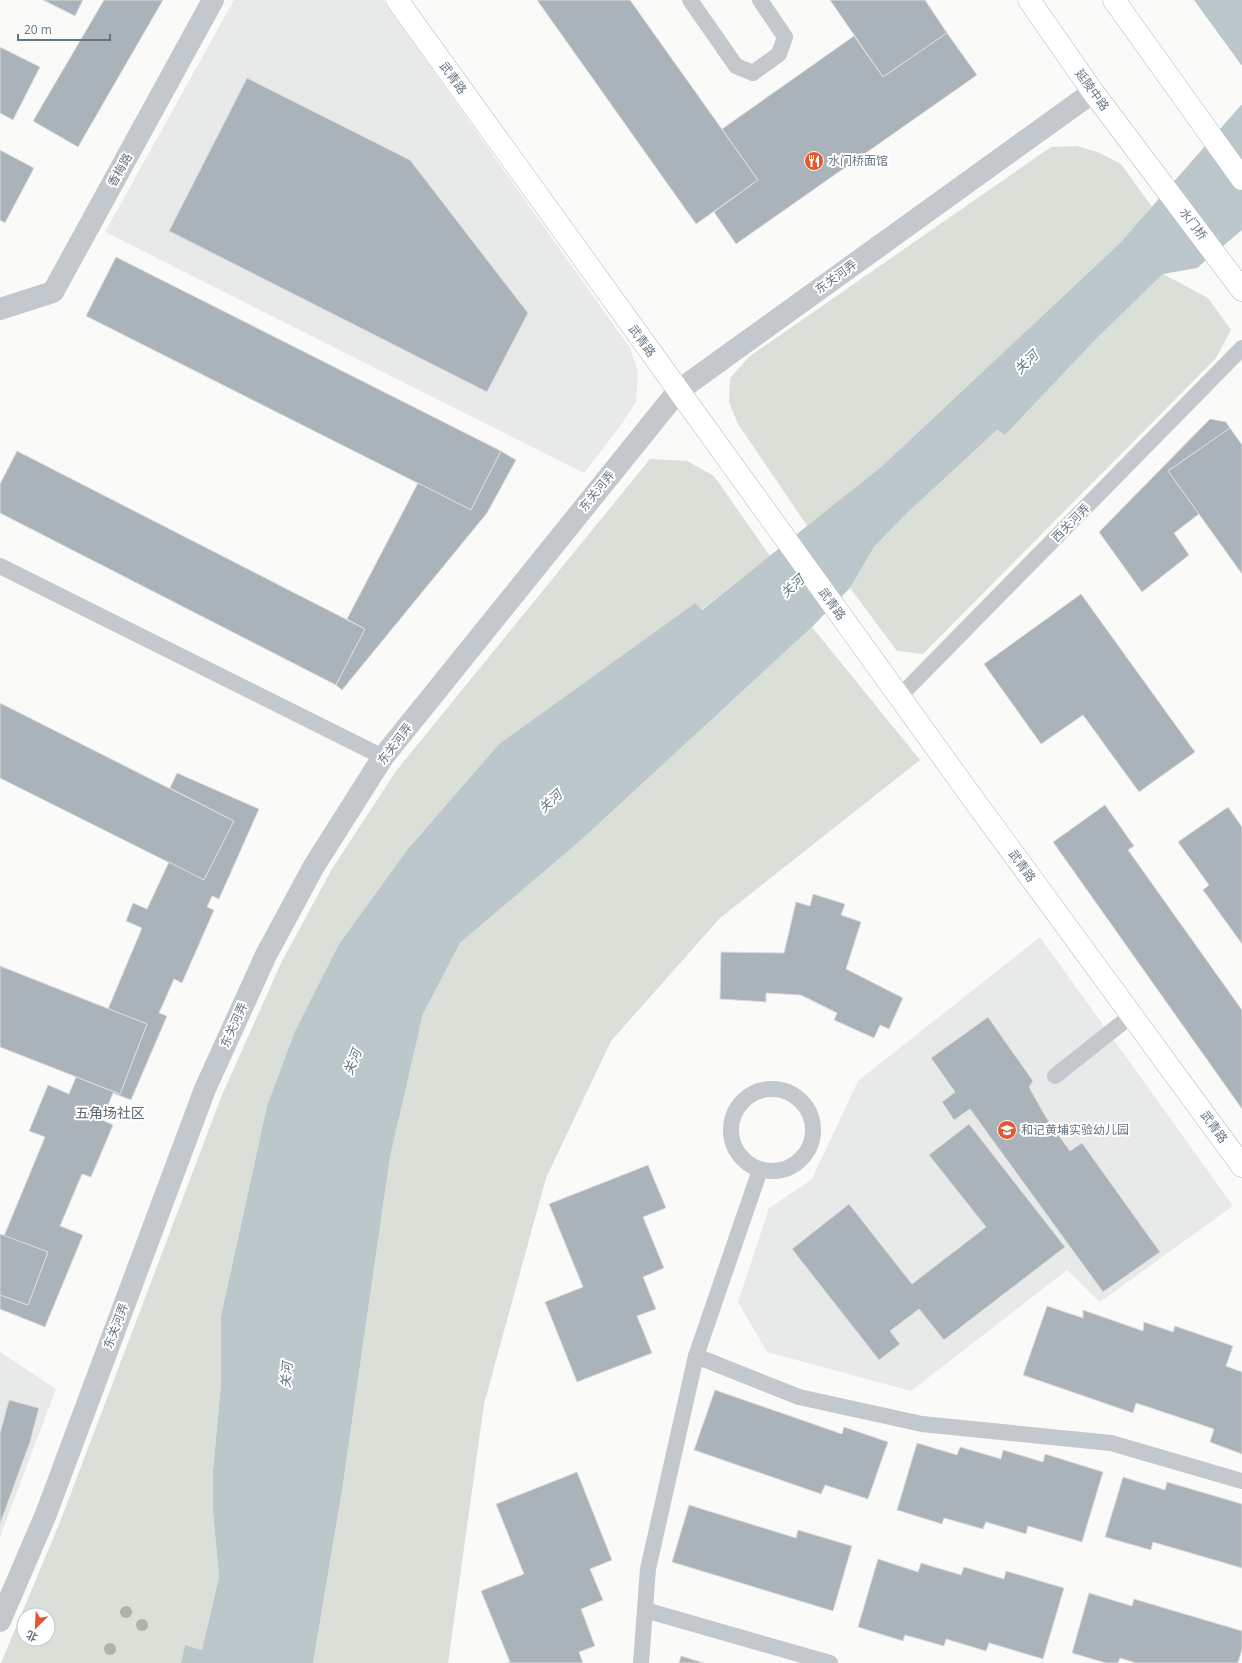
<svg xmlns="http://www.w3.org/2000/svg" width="1242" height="1663" viewBox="0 0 1242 1663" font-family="'Open Sans','Noto Sans SC',sans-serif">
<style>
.built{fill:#e8e9e9}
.green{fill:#dadfd7;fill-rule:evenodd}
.water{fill:#bbc7cb}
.building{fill:#aab3b9;stroke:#dcdcda}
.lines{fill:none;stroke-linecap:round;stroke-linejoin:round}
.secondary-casing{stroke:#b3babf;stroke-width:23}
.primary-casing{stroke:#b5babe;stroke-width:23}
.lane{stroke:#c3c8cc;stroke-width:16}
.street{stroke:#c3c8cc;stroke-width:22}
.secondary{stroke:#fff;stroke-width:22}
.primary{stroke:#fff;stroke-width:22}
.tree{fill:#aab4a7}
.labels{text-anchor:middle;stroke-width:4;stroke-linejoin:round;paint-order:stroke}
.street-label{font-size:12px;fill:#657683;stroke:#fff}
.poi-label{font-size:12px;fill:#657683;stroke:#fff;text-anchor:start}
.water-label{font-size:13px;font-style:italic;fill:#60757c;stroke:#fff}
.quarter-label{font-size:14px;fill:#57646e;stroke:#fff}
</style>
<rect width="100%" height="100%" fill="#fafaf8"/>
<g class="built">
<path d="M 234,0 L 383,0 L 630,348 L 638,372 L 636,402 L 618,429 L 584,473 L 105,232 Z"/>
<path d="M 1040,937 L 1233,1206 L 1100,1302 L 1067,1270 L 911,1391 L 767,1352 L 738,1302 L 769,1208 L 812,1179 L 858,1081 Z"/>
<path d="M 0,1352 L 56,1389 L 0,1537 Z"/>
</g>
<g class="green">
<path d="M 1077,146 L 1100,153 L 1121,164 L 1152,207 L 1120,243 L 881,467 L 808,527 L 738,424 L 729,402 L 730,378 L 750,356 L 1051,147 Z"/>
<path d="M 1163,274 L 1208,298 L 1231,330 L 1216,358 L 923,654 L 897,651 L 850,588 L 874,547 L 906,514 L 997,430 L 1005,435 L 1097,338 Z"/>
<path d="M 650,459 L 687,461 L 714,476 L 770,556 L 701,610 L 695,603 L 499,744 L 407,850 L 339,944 L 295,1031 L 267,1106 L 221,1316 L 221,1383 L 213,1471 L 213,1512 L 219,1577 L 202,1650 L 185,1645 L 181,1663 L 1,1663 L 60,1522 L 222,1095 L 282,961 L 332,869 L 396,771 ZM 24,1615 L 48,1615 L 48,1639 L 24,1639 Z"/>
<path d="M 812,627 L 920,760 L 720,918 L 611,1041 L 546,1178 L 484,1404 L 448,1663 L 313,1663 L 342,1491 L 390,1157 L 423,1014 L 460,943 L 581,840 Z"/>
</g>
<g class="water">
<path d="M 1194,0 L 1242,0 L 1242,66 Z"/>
<path d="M 1242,104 L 1242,230 L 1197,268 L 1163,274 L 1097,338 L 1005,435 L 997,430 L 906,514 L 874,547 L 850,588 L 812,627 L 581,840 L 460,943 L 423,1014 L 390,1157 L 342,1491 L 313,1663 L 181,1663 L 185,1645 L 202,1650 L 219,1577 L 213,1512 L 213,1471 L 221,1383 L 221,1316 L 267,1106 L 295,1031 L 339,944 L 407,850 L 499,744 L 695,603 L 702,610 L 881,467 L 1120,243 Z"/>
</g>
<g class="building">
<path d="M 43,0 L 83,0 L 75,16 Z"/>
<path d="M 104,0 L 163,0 L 78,147 L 33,121 Z"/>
<path d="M 537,0 L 630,0 L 758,180 L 696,224 Z"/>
<path d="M 830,0 L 925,0 L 947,33 L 883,77 Z"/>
<path d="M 947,33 L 977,75 L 736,244 L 714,212 L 758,180 L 722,129 L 854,36 L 883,77 Z"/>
<path d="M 0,47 L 40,67 L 13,120 L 0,113 Z"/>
<path d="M 247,78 L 410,160 L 528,313 L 487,392 L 169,231 Z"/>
<path d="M 0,150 L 34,168 L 5,223 L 0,220 Z"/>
<path d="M 116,257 L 501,451 L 471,510 L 86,316 Z"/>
<path d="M 1210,419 L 1226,422 L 1230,428 L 1168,471 L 1199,514 L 1174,533 L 1189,555 L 1142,592 L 1099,532 Z"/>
<path d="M 1230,428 L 1242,445 L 1242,574 L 1168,471 Z"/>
<path d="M 17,451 L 365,629 L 336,685 L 0,513 L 0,484 Z"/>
<path d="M 501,451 L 516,460 L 487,513 L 342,690 L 336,685 L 365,629 L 347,619 L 418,483 L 471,510 Z"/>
<path d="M 1081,594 L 1195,752 L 1139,792 L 1083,715 L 1041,744 L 984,664 Z"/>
<path d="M 0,703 L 234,821 L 204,880 L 0,778 Z"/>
<path d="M 177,773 L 259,809 L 219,899 L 212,896 L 207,907 L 214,910 L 182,983 L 174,979 L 159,1013 L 167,1016 L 131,1100 L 113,1093 L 102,1120 L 113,1125 L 91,1177 L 82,1174 L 60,1226 L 83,1235 L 45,1327 L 0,1309 L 0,1295 L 28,1305 L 48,1252 L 4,1236 L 45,1137 L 29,1131 L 48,1085 L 69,1094 L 76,1077 L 120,1094 L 147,1024 L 108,1009 L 142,928 L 126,921 L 133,903 L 147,909 L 169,862 L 204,880 L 234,821 L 170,788 Z"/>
<path d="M 1105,805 L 1134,846 L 1128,850 L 1242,1010 L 1242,1109 L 1053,842 Z"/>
<path d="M 1228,807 L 1242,827 L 1242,944 L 1203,890 L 1209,885 L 1178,842 Z"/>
<path d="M 813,894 L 845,904 L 841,915 L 861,922 L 846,969 L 903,998 L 889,1029 L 880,1025 L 874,1038 L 834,1020 L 837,1013 L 801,995 L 766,993 L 766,1002 L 720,999 L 721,952 L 784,953 L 796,902 L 810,906 Z"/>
<path d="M 0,966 L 147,1024 L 120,1094 L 0,1047 Z"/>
<path d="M 988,1017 L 1033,1081 L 1029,1087 L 1047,1119 L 1070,1151 L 1082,1143 L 1160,1252 L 1103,1292 L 970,1109 L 954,1120 L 942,1102 L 955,1092 L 931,1058 Z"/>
<path d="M 969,1124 L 1065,1247 L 944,1340 L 919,1309 L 890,1331 L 900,1344 L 879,1360 L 792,1249 L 849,1204 L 912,1284 L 986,1227 L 929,1155 Z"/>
<path d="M 648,1165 L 666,1208 L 643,1217 L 664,1268 L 643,1277 L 656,1309 L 637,1316 L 652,1353 L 577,1382 L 545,1302 L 583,1287 L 549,1204 Z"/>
<path d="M 0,1234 L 48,1252 L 28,1305 L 0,1295 Z"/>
<path d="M 1047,1306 L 1083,1318 L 1083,1310 L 1143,1331 L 1144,1322 L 1173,1332 L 1175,1326 L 1233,1346 L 1226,1366 L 1242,1372 L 1242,1454 L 1210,1442 L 1214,1429 L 1136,1403 L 1133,1413 L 1023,1375 Z"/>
<path d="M 715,1390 L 842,1434 L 844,1427 L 888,1442 L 868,1499 L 825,1485 L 821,1494 L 694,1450 Z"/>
<path d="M 9,1400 L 39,1408 L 30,1442 L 0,1524 L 0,1433 Z"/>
<path d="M 917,1443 L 957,1455 L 960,1447 L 1001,1459 L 1003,1450 L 1043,1462 L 1045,1454 L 1103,1472 L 1082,1542 L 1028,1526 L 1026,1534 L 986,1522 L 983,1529 L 944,1518 L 942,1524 L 897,1510 Z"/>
<path d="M 577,1472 L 612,1560 L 590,1569 L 603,1600 L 581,1609 L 595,1646 L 579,1652 L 583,1663 L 506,1663 L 510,1662 L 481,1591 L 524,1574 L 496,1504 Z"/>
<path d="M 1123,1477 L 1165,1490 L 1167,1482 L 1242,1504 L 1242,1568 L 1153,1542 L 1151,1550 L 1105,1537 Z"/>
<path d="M 689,1505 L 796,1538 L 798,1530 L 852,1546 L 833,1611 L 672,1562 Z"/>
<path d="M 878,1559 L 918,1572 L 921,1563 L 961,1575 L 964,1567 L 1004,1579 L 1006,1571 L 1064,1588 L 1043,1659 L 989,1643 L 986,1651 L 946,1639 L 944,1646 L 905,1635 L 903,1641 L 858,1627 Z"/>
<path d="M 1089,1593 L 1132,1606 L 1134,1599 L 1242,1631 L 1242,1649 L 1238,1663 L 1136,1663 L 1120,1658 L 1118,1663 L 1106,1663 L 1072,1653 Z"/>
<path d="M 681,1656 L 704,1663 L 679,1663 Z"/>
</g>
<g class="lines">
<defs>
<path id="secondary" d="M 397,0 L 971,796 L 1242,1166"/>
<g id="primary">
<path d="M 1029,0 L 1093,92 L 1242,290"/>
<path d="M 1114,0 L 1242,179"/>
</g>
</defs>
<use href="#secondary" class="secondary-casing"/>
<use href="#primary" class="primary-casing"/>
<g class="lane">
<path d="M 690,0 L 736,66 L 753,73 L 779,54 L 785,37 L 760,0"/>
<path d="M 0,566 L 383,757"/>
<path d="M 899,697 L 1242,348"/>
<path d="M 1055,1076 L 1132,1015"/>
<circle cx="772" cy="1130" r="41"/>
<path d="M 696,1356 L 799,1397 L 922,1424 L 1111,1443 L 1242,1481"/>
<path d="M 645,1610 L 830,1663"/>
<path d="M 641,1663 L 648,1569 L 696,1356 L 760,1170"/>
</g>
<g class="street">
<path d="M 0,309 L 53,292 L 213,0"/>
<path d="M 0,1621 L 46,1514 L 205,1089 L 266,955 L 314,866 L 383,757 L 678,391 L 1093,92"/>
</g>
<use href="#secondary" class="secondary"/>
<use href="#primary" class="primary"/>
</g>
<g class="tree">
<circle cx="126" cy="1612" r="6"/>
<circle cx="142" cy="1625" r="6"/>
<circle cx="110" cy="1649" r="6"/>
</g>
<defs>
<symbol id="restaurant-disc" viewBox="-11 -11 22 22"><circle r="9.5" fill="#e4572e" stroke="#fff"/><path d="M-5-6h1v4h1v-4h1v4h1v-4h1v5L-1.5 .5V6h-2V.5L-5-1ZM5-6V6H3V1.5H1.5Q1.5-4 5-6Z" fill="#fff"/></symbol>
<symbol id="school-disc" viewBox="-11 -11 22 22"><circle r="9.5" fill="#e4572e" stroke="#fff"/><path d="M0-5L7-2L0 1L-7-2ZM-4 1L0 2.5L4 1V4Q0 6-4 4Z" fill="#fff"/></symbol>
</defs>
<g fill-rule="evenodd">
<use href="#restaurant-disc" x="803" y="150" width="22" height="22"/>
<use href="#school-disc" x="996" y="1119" width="22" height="22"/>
</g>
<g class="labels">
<g class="street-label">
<text transform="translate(453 78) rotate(54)" y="4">武青路</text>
<text transform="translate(1092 90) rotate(54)" y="4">延陵中路</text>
<text transform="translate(120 170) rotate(-61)" y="4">香梅路</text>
<text transform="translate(1193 224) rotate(53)" y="4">水门桥</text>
<text transform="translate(836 277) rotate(-36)" y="4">东关河弄</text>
<text transform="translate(642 341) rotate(54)" y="4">武青路</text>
<text transform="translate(597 491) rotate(-51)" y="4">东关河弄</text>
<text transform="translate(1071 523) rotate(-45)" y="4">西关河弄</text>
<text transform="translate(832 604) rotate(54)" y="4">武青路</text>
<text transform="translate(395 744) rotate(-53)" y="4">东关河弄</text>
<text transform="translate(1022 866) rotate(54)" y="4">武青路</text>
<text transform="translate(234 1025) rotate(-66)" y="4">东关河弄</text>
<text transform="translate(1214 1127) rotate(54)" y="4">武青路</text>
<text transform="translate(116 1326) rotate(-69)" y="4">东关河弄</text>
</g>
<g class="poi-label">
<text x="828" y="165">水门桥面馆</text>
<text x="1021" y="1134">和记黄埔实验幼儿园</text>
</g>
<g class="water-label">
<text transform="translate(1026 362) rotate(-44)" y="5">关河</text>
<text transform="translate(792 586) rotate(-42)" y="5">关河</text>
<text transform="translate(550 801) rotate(-42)" y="5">关河</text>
<text transform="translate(352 1062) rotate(-68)" y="5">关河</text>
<text transform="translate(286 1375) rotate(-85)" y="5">关河</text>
</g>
<g class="quarter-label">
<text x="110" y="1118">五角场社区</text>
</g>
</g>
<g transform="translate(36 1627) rotate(204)"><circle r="19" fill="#ffffff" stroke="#c1c8cd"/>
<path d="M0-3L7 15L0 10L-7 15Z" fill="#e4572e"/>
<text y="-6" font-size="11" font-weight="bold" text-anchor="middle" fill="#657683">北</text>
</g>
<path d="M18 34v6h92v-6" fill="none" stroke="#657683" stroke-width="2"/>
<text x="24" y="34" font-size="12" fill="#657683" stroke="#ffffff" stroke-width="3" paint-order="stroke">20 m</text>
</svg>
